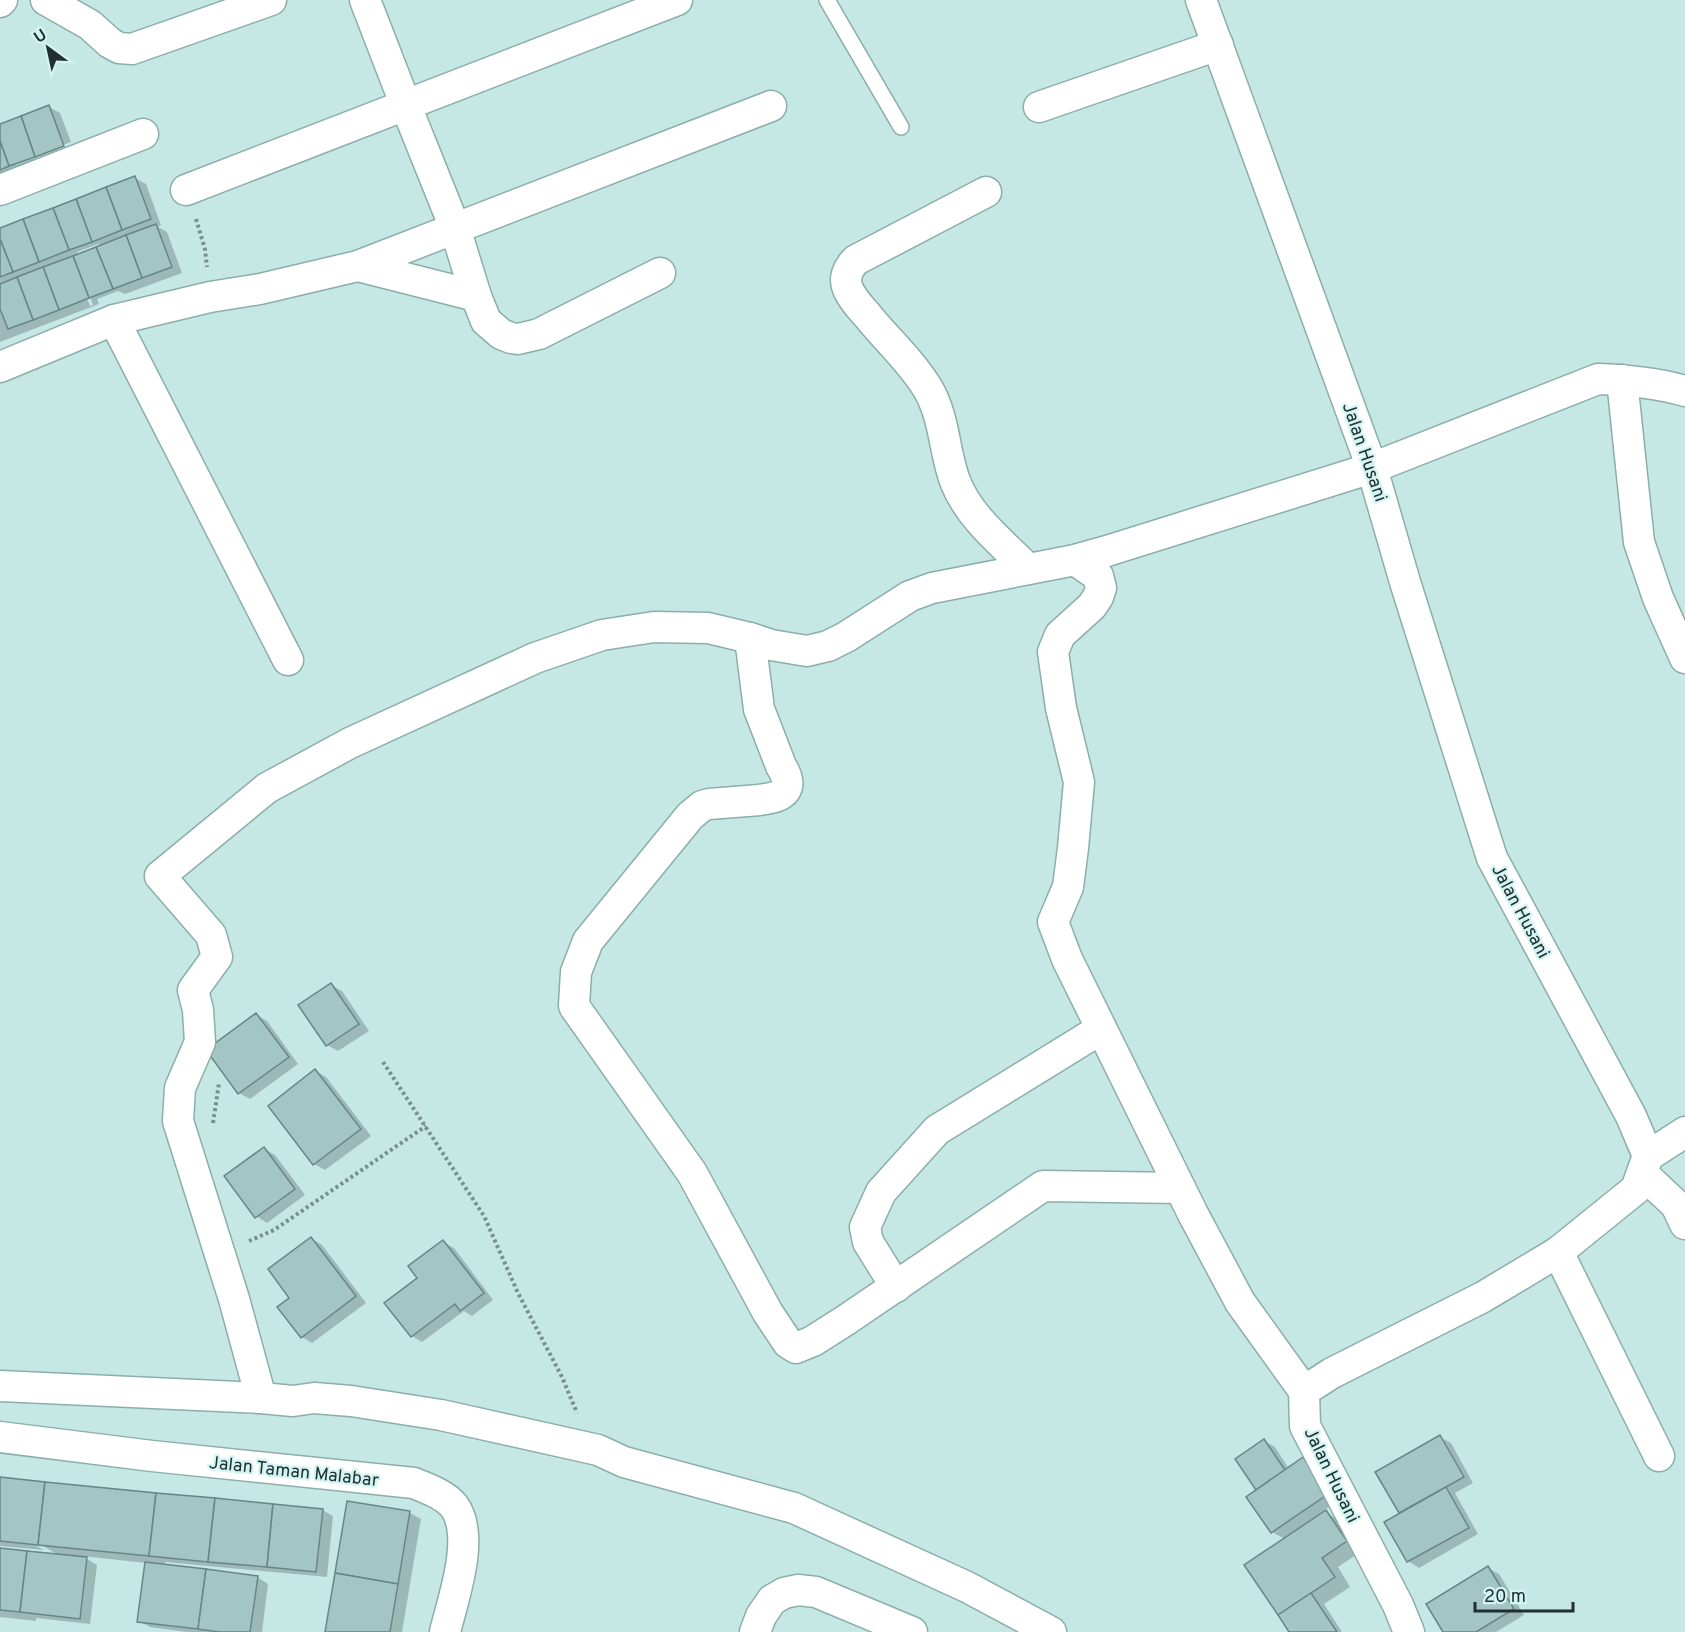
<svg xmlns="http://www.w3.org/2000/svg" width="1685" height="1632" viewBox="0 0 1685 1632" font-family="Overpass,sans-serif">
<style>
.shadow{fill:#0003;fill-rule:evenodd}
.building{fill:#a3c5c3;stroke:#668785;stroke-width:1.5}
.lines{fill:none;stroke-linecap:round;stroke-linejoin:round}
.lane-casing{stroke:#8caeab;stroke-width:18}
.street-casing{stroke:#8caeab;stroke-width:33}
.path{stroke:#77908e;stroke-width:4;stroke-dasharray:3 3;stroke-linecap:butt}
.lane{stroke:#fff;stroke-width:15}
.street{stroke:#fff;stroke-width:30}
.labels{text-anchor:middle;stroke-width:4.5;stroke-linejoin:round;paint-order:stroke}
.street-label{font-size:18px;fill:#212f2e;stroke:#d2f5f3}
</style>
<rect width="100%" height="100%" fill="#c5e8e5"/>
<g class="shadow">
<path d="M 49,107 L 60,113 L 71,142 L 16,162 L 16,165 L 72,145 L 74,152 L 15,168 L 0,174 L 0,125 Z"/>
<path d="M 135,178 L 146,184 L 161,225 L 158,227 L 167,232 L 182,273 L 125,294 L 118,291 L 97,299 L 99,304 L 0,342 L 0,230 ZM 98,244 L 102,246 L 78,255 L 77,252 ZM 74,264 L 78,264 L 93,305 L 90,306 Z"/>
<path d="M 331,985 L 342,991 L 369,1031 L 338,1051 L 327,1045 Z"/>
<path d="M 256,1015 L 267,1021 L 298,1064 L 250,1099 L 239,1093 L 208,1051 Z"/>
<path d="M 315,1071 L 326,1077 L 371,1136 L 325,1170 L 314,1164 Z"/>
<path d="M 264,1149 L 275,1155 L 305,1195 L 267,1223 L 256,1216 Z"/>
<path d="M 311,1238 L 322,1245 L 366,1303 L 312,1343 L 302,1337 L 291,1298 Z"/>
<path d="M 443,1242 L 454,1248 L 493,1300 L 472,1316 L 464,1311 L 422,1342 L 412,1336 L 419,1278 Z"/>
<path d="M 1440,1437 L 1451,1443 L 1473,1483 L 1455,1493 L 1478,1534 L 1419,1568 L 1408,1561 L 1401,1514 L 1377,1473 Z"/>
<path d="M 1264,1441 L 1275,1447 L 1289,1469 L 1303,1459 L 1314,1465 L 1338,1501 L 1323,1511 L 1342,1522 L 1362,1551 L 1338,1567 L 1350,1587 L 1324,1604 L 1342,1632 L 1291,1632 L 1281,1614 L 1279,1614 L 1285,1539 L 1272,1532 L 1258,1490 Z"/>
<path d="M 0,1479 L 322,1510 L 333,1516 L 327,1577 L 165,1562 L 165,1566 L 257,1577 L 268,1584 L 262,1632 L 187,1632 L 150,1627 L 139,1621 L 146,1563 L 82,1556 L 97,1565 L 90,1624 L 36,1618 L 36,1621 L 0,1617 L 0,1550 L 60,1556 L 33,1540 L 31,1543 L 44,1550 L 0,1546 Z"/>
<path d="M 348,1503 L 410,1513 L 421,1519 L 402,1632 L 327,1632 Z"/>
<path d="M 1488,1568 L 1499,1574 L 1524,1615 L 1496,1632 L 1444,1632 Z"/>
</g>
<g class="building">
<path d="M 49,105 L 64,146 L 35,157 L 21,116 Z"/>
<path d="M 21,116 L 35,157 L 9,166 L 0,141 L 0,124 Z"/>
<path d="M 0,141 L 9,166 L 0,170 Z"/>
<path d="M 135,176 L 151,219 L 122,230 L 106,187 Z"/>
<path d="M 106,187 L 122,230 L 92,242 L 76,199 Z"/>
<path d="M 76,199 L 92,242 L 69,250 L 53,208 Z"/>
<path d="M 53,208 L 69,250 L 39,262 L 23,219 Z"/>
<path d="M 23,219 L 39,262 L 13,272 L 0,239 L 0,228 Z"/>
<path d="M 156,224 L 172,267 L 142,278 L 126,235 Z"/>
<path d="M 126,235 L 142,278 L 113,289 L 96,247 Z"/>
<path d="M 0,239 L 13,272 L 0,277 Z"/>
<path d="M 96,247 L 113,289 L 89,298 L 73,256 Z"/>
<path d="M 73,256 L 89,298 L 59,310 L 43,267 Z"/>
<path d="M 43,267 L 59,310 L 33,320 L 17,277 Z"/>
<path d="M 17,277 L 33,320 L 8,329 L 0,309 L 0,284 Z"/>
<path d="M 331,983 L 359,1024 L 326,1046 L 298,1005 Z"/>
<path d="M 256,1013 L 289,1057 L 238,1094 L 206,1050 Z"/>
<path d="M 315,1069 L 361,1129 L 313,1165 L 268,1106 Z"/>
<path d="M 264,1147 L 295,1189 L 255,1218 L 224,1176 Z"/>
<path d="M 311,1237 L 356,1296 L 301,1338 L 277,1307 L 289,1298 L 268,1269 Z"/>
<path d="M 443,1240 L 484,1293 L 460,1311 L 455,1304 L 411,1337 L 384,1303 L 417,1278 L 408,1266 Z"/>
<path d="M 1440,1435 L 1464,1477 L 1399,1513 L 1375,1472 Z"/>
<path d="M 1264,1439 L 1285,1470 L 1256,1490 L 1235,1459 Z"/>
<path d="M 1303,1457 L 1328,1494 L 1271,1533 L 1246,1497 Z"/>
<path d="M 0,1477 L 45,1482 L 38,1545 L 0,1541 Z"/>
<path d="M 45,1482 L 156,1493 L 149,1556 L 38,1545 Z"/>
<path d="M 1446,1487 L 1469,1528 L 1407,1562 L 1384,1522 Z"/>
<path d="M 156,1493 L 215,1498 L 208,1562 L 149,1556 Z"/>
<path d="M 215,1498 L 273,1504 L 267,1567 L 208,1562 Z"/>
<path d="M 347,1501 L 410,1511 L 398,1584 L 335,1573 Z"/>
<path d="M 273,1504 L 323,1509 L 316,1572 L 267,1567 Z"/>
<path d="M 1326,1510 L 1347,1541 L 1322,1558 L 1335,1577 L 1278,1615 L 1244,1565 Z"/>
<path d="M 0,1548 L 27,1551 L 20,1612 L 0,1610 Z"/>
<path d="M 27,1551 L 87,1557 L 80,1619 L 20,1612 Z"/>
<path d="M 145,1562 L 206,1569 L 198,1629 L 137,1622 Z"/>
<path d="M 1488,1566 L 1514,1609 L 1476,1632 L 1443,1632 L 1426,1604 Z"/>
<path d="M 206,1569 L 258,1576 L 250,1632 L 219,1632 L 198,1629 Z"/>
<path d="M 335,1573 L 398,1584 L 390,1632 L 325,1632 Z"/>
<path d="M 1311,1593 L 1337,1632 L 1289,1632 L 1278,1615 Z"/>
</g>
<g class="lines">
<defs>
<path id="lane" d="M 827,0 L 901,127"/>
<g id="street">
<path d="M 46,0 L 90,25 L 110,43 L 119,48 L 132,49 L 271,0"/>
<path d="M 365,0 L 406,106 L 455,228 L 476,296 L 486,321 L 501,334 L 511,338 L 518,339 L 539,334 L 660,273"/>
<path d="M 1201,0 L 1372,468 L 1405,582 L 1492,858 L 1631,1116 L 1648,1156 L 1636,1189 L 1558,1252 L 1483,1297 L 1332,1373 L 1304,1391 L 1305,1426 L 1398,1605 L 1409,1632"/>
<path d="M 0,2 L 2,0"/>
<path d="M 1039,107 L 1218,45"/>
<path d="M 0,190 L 143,134"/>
<path d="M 186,190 L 677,0"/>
<path d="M 986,192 L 856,260 C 848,268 843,278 848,289 C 852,299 860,307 867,315 C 887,340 912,362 928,389 C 945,418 944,452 955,481 C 968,516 1002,543 1028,569"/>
<path d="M 358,266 L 476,296"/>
<path d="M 114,320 L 288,660"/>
<path d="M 0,367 L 114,320 L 210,297 L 260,289 L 358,266 L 771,106"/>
<path d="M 1622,380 L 1639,542 L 1658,598 L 1685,658"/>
<path d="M 1075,560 L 1098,576 L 1101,588 L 1098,597 L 1092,606 L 1060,635 L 1053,652 L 1061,708 L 1079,782 L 1073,848 L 1068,887 L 1053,922 L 1067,959 L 1193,1214 L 1240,1302 L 1304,1391"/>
<path d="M 750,638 L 759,709 L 781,766 C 801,798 770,799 747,801 C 734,802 722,803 709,804 L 702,806 L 690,816 L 588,941 L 576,972 L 574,1006 L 692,1173 L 768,1313 L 788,1343 L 796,1348 L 813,1341 L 846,1320 L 1043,1186 L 1180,1188"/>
<path d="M 1648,1156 L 1685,1132"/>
<path d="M 1642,1173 L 1676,1205 L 1685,1224"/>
<path d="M 1558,1252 L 1659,1456"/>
<path d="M 896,1287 L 868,1242 L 865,1227 L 881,1192 L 937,1130 L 1101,1029"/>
<path d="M 0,1386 L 261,1398"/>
<path d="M 0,1437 L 152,1456 L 414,1483 C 428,1489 444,1494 454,1506 C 476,1536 453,1599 445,1632"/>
<path d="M 755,1632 L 761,1616 L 772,1600 L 784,1593 L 798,1590 L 816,1592 L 912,1632"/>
<path d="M 1051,1632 L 967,1587 L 794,1508 L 624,1462 L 598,1450 L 441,1415 L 351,1401 L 314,1398 L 293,1401 L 261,1398 L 234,1299 L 178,1121 L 180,1088 L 200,1042 L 198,1010 L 193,990 L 217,957 L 211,935 L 160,876 L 267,788 L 350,743 L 535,658 L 602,635 L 654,627 L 708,628 L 750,638 L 771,645 L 807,651 L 828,646 L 846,637 L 910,596 L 932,588 L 1075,560 L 1107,551 L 1372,468 L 1598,379 C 1627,380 1657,383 1685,391"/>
</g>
</defs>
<use href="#lane" class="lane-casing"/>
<use href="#street" class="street-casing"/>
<g class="path">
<path d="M 196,219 L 205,249 L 207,267"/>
<path d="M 383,1062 L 484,1216 L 518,1293 L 562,1377 L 577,1413"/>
<path d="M 213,1123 L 219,1083"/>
<path d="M 249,1241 L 274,1230 L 426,1126"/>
</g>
<use href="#lane" class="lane"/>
<use href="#street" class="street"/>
</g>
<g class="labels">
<g class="street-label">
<text transform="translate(1365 452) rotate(71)" y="6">Jalan Husani</text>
<text transform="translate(1521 911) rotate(62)" y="6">Jalan Husani</text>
<text transform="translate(294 1471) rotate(6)" y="6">Jalan Taman Malabar</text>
<text transform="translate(1332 1475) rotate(64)" y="6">Jalan Husani</text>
</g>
</g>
<g transform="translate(48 48) rotate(327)" stroke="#d2f5f3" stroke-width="4.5" paint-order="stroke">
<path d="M0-4.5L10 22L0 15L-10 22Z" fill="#212f2e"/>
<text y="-9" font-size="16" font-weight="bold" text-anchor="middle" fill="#212f2e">U</text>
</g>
<path d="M1475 1602v9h98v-9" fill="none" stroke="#212f2e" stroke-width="3"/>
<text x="1484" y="1602" font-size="18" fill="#212f2e" stroke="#d2f5f3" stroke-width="4.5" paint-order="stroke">20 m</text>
</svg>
